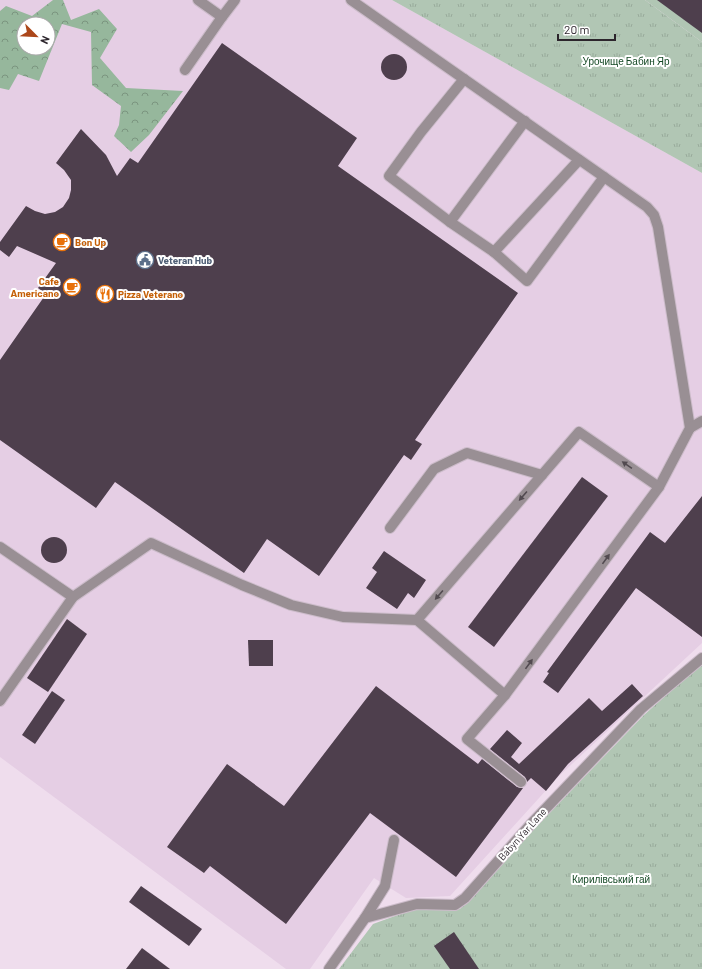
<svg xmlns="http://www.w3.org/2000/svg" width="702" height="969" viewBox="0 0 702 969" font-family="Barlow,sans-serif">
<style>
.built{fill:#e5cee4;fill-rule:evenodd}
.grass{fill:url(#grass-tufts)}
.forest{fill:url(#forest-crowns);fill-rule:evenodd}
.garden{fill:#b1c6b4}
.building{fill:#4e3f4d}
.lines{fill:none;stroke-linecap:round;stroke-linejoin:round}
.lane-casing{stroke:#ccbcca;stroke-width:12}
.street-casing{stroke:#ccbcca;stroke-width:12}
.lane{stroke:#998f94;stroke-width:10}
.street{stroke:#998f94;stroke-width:10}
.oneway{fill:#524a50}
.labels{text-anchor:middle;stroke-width:4;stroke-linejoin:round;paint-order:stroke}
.park-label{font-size:10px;fill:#154925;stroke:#fff}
.food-label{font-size:10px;font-weight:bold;fill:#c56008;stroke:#fff;text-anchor:start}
.service-label{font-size:10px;font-weight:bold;fill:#4e5e75;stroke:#fff;text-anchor:start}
.street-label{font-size:10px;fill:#2c252c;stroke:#fff}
</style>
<defs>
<pattern id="grass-tufts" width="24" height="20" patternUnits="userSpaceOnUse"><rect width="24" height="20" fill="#b1c6b4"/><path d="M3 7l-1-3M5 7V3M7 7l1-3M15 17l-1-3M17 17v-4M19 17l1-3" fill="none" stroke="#98aa9b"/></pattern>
<pattern id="forest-crowns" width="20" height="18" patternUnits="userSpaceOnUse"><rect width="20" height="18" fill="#96b79c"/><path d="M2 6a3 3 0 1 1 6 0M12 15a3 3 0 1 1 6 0" fill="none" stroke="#7b957f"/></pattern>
</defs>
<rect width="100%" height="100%" fill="#efdded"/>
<path class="built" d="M 0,0 L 392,0 L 702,173 L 702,643 L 559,776 L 450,896 L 406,898 L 374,878 L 310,969 L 286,969 L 0,757 ZM 24,24 L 48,24 L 48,48 L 24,48 Z"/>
<g class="grass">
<path d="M 392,0 L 645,0 L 702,42 L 702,173 Z"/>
<path d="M 702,663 L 702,969 L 339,969 L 373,924 L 417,908 L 460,909 L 535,828 L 644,715 Z"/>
</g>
<path class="forest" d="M 53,0 L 63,0 L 71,20 L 99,9 L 117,29 L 100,58 L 126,88 L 183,91 L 149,135 L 131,152 L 114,136 L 119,125 L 121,106 L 92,85 L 91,32 L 62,24 L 39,81 L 18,74 L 9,90 L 0,88 L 0,11 L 6,6 L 32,16 ZM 24,24 L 48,24 L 48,48 L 24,48 Z"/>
<path class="garden" d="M 645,0 L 702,0 L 702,42 Z"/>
<g class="building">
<path d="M 657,0 L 702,0 L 702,33 Z"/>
<path d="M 222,43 L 357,138 L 338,166 L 518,293 L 415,440 L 422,444 L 411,460 L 404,455 L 319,576 L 267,539 L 244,573 L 115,482 L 96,508 L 0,440 L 0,360 L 46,294 L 38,288 L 56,263 L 17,246 L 9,257 L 0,250 L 0,242 L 26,206 L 35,211 L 45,214 L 55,212 L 63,207 L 69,198 L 71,190 L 71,180 L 64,170 L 56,163 L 81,129 L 106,155 L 117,176 L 130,158 L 138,163 Z"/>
<circle cx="394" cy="67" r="13"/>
<path d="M 582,477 L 608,496 L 494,647 L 468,627 Z"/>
<path d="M 702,496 L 702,637 L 636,588 L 558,693 L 543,682 L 549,673 L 547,672 L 650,532 L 665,543 Z"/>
<circle cx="54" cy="550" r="13"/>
<path d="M 384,551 L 426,580 L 414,598 L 408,593 L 397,609 L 366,588 L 377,572 L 372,568 Z"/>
<path d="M 67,619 L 87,634 L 48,692 L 27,678 Z"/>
<path d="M 248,640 L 273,640 L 273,666 L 249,666 Z"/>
<path d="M 632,684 L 643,696 L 568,764 L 546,791 L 531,778 L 527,782 L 525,777 L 490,749 L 507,730 L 522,743 L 511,757 L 519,764 L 589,698 L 602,711 Z"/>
<path d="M 376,686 L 478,764 L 482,759 L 517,787 L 523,788 L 456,877 L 370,813 L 286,924 L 210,866 L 204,873 L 167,847 L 227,764 L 284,806 Z"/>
<path d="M 52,691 L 65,700 L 35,744 L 22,735 Z"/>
<path d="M 141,886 L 202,929 L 189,946 L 129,902 Z"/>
<path d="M 454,932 L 479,969 L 450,969 L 434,946 Z"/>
<path d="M 142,948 L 170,969 L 126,969 Z"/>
</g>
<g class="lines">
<defs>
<g id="lane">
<path d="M 351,0 L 647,207 L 654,215 L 658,227 L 690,428 L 659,487 L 505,695 L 467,739 L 521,782"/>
<path d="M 222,17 L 235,0"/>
<path d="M 185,70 L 222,17 L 198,0"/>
<path d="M 464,79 L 421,132 L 389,176 L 450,222 L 494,252 L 527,281 L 604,177"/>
<path d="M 450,222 L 525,121"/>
<path d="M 494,252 L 579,160"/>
<path d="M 690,428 L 702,421"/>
<path d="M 390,528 L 434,469 L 467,453 L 542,475"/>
<path d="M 0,547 L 73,597"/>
<path d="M 417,620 L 579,432 L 659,487"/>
<path d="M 0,701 L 73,597 L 151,543 L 242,585 L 291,605 L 343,617 L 417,620 L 505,695"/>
<path d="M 365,918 L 385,886 L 394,840"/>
</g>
<path id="street" d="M 329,969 L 365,918 L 417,904 L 455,905 L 465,898 L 531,824 L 641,709 L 702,658"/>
</defs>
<use href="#lane" class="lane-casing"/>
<use href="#street" class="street-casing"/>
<use href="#lane" class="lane"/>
<use href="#street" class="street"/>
</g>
<defs><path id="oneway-solid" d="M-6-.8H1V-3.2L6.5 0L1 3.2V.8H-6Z"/></defs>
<g class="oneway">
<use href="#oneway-solid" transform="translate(627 465) rotate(-145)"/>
<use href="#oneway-solid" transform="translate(523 496) rotate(131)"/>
<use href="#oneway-solid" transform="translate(606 559) rotate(-54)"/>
<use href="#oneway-solid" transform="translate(439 595) rotate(131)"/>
<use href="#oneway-solid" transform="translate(529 664) rotate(-54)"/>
</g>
<defs>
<symbol id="cafe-ring" viewBox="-11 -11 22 22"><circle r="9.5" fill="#fff" stroke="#e8710a" stroke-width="1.5"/><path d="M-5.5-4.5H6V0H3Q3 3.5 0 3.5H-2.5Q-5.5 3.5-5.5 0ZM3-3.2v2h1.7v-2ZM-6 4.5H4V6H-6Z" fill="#e8710a"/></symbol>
<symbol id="civic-ring" viewBox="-11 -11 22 22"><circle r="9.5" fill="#fff" stroke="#5c6f8a" stroke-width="1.5"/><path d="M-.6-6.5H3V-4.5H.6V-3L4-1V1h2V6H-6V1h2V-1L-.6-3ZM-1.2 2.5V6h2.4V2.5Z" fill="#5c6f8a"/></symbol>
<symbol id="restaurant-ring" viewBox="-11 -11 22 22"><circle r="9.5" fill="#fff" stroke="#e8710a" stroke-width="1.5"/><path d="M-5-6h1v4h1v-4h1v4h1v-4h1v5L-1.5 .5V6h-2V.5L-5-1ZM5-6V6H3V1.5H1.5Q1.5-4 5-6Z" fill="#e8710a"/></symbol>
</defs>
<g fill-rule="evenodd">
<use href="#cafe-ring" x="52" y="232" width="20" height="20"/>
<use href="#civic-ring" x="135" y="250" width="20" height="20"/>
<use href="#cafe-ring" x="62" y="277" width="20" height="20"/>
<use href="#restaurant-ring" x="95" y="284" width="20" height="20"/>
</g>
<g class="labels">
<g class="park-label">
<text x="626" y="65">Урочище Бабин Яр</text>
<text x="611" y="883">Кирилівський гай</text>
</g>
<g class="food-label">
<text x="75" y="246">Bon Up</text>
<text x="59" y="285" text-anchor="end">Cafe<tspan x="59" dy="12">Americano</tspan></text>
<text x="118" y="298">Pizza Veterano</text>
</g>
<g class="service-label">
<text x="158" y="264">Veteran Hub</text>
</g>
<g class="street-label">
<text transform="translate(522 834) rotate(-48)" y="4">Babyn Yar Lane</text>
</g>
</g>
<g transform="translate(36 36) rotate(114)"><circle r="19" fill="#ffffff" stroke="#aba8ab"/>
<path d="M0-3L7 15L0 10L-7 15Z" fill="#ac471a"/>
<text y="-6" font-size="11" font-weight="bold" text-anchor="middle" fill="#2c252c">N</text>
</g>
<path d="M558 34v6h57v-6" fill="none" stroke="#2c252c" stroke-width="2"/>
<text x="564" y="34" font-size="12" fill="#2c252c" stroke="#ffffff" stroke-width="3" paint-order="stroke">20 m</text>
</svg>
